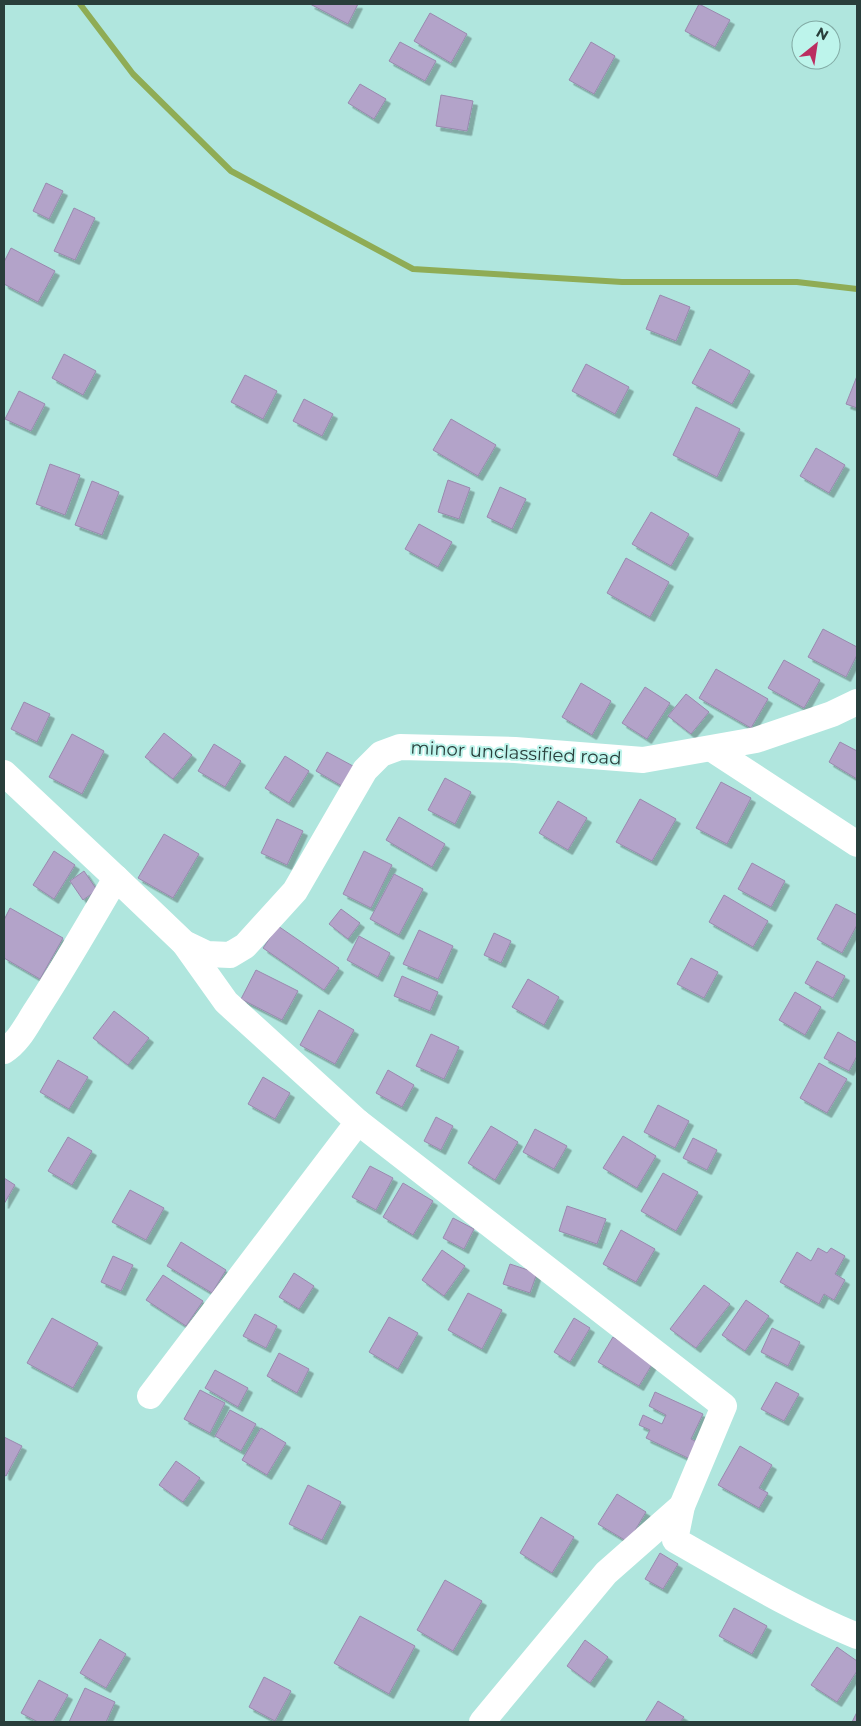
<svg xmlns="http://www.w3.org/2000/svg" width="861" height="1726" viewBox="0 0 861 1726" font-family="Montserrat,sans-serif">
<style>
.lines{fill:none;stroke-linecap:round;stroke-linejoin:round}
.stream{stroke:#8fac55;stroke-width:6}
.building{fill:#b3a3c9;stroke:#9989ae;filter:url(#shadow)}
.minor{stroke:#fff;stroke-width:26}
.labels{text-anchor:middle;stroke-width:4;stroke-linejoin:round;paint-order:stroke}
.street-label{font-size:18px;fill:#293e3b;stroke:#bdf4eb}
</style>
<defs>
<filter id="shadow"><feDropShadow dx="4.5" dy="4.5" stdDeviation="0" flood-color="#0004"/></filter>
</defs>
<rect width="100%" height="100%" fill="#b0e6de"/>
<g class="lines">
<path class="stream" d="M 80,4 L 133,74 L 231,171 L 413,269 L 622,282 L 797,282 L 857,289"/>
</g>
<g class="building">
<path d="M 310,4 L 358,4 L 348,24 Z"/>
<path d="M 699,4 L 730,20 L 715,47 L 685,31 Z"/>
<path d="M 430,13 L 467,34 L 451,63 L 414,41 Z"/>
<path d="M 400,42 L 436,61 L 425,81 L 389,61 Z"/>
<path d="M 591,42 L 615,56 L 594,94 L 569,80 Z"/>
<path d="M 360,84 L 386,99 L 374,119 L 348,103 Z"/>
<path d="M 441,95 L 473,101 L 467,131 L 436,126 Z"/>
<path d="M 46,183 L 63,191 L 49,219 L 33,211 Z"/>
<path d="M 74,208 L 95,218 L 75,260 L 54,251 Z"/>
<path d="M 11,248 L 55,271 L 38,302 L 4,284 L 4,262 Z"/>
<path d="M 660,295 L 690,307 L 676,341 L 646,329 Z"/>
<path d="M 710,349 L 750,371 L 732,404 L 692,383 Z"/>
<path d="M 64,354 L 96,371 L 83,395 L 52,378 Z"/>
<path d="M 586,364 L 629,387 L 615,414 L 572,391 Z"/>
<path d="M 245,375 L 277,391 L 263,419 L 231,402 Z"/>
<path d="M 857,376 L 857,408 L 846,404 Z"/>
<path d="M 19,391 L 45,404 L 31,431 L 5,419 Z"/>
<path d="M 304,399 L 333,414 L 322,436 L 293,421 Z"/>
<path d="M 696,407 L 740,429 L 717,477 L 673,455 Z"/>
<path d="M 451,419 L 496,445 L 478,476 L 433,450 Z"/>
<path d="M 816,448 L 845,465 L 829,493 L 800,476 Z"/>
<path d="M 50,464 L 80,475 L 65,515 L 36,504 Z"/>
<path d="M 448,480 L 470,488 L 459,519 L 438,512 Z"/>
<path d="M 92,481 L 119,492 L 102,535 L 75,525 Z"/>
<path d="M 500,487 L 526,499 L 512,529 L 487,517 Z"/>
<path d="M 651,512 L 689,534 L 671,566 L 632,544 Z"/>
<path d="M 419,524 L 452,542 L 438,567 L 405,549 Z"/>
<path d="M 626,558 L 669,582 L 650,617 L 607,593 Z"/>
<path d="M 823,629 L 857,647 L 857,655 L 846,677 L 808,657 Z"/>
<path d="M 784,660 L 820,680 L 804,708 L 768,688 Z"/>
<path d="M 716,669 L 768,699 L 751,728 L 699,698 Z"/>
<path d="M 581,683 L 611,701 L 592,735 L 562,717 Z"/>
<path d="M 645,687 L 670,703 L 647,739 L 622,723 Z"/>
<path d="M 686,694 L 709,712 L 691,734 L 668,716 Z"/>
<path d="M 24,702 L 50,714 L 37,742 L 11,729 Z"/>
<path d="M 164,733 L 192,755 L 173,779 L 145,757 Z"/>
<path d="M 72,734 L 104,751 L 82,794 L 49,777 Z"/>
<path d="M 840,742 L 857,751 L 857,779 L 829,762 Z"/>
<path d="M 214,744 L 241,761 L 225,787 L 198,771 Z"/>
<path d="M 327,752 L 353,766 L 342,786 L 316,771 Z"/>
<path d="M 285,756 L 309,771 L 289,803 L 265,788 Z"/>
<path d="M 445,778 L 471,792 L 455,824 L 428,810 Z"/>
<path d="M 721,782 L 751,798 L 727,844 L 696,828 Z"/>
<path d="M 640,799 L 676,819 L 652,861 L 616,842 Z"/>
<path d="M 558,801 L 587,818 L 568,850 L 539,833 Z"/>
<path d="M 399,817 L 445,844 L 432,867 L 386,840 Z"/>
<path d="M 277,819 L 303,831 L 287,865 L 261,853 Z"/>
<path d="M 164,834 L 199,854 L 173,898 L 138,878 Z"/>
<path d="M 54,851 L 75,865 L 54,899 L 33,885 Z"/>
<path d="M 364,851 L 392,865 L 371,908 L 343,894 Z"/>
<path d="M 752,863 L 785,881 L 771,907 L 738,889 Z"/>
<path d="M 84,871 L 97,890 L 83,900 L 70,881 Z"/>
<path d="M 394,874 L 423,889 L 399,935 L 370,919 Z"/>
<path d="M 724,895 L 768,921 L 753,947 L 709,922 Z"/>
<path d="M 836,904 L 857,915 L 857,925 L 842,953 L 817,939 Z"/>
<path d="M 10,908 L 63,938 L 40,979 L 4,958 L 4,920 Z"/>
<path d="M 341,909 L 360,923 L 348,939 L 329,924 Z"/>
<path d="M 278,926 L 339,968 L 324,990 L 263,948 Z"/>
<path d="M 419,930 L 453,946 L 438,979 L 403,964 Z"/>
<path d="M 494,933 L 511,941 L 501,963 L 484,955 Z"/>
<path d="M 359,936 L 390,953 L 378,977 L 347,960 Z"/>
<path d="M 691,958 L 718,972 L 704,998 L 677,984 Z"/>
<path d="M 817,961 L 845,976 L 833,998 L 805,983 Z"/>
<path d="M 256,970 L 298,991 L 282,1020 L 241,999 Z"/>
<path d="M 402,976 L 438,992 L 430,1011 L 394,996 Z"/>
<path d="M 528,979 L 559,997 L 544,1025 L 512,1007 Z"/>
<path d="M 795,992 L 821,1007 L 805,1035 L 779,1020 Z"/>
<path d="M 319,1010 L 354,1030 L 335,1064 L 300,1045 Z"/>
<path d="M 114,1011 L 149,1038 L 128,1065 L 93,1038 Z"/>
<path d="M 838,1032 L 857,1043 L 857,1056 L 849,1071 L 824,1058 Z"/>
<path d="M 431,1034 L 459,1047 L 444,1079 L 416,1066 Z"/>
<path d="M 58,1060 L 88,1077 L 69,1109 L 40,1092 Z"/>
<path d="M 819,1063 L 847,1079 L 827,1113 L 800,1098 Z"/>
<path d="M 388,1070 L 414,1085 L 402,1107 L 376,1093 Z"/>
<path d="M 263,1077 L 290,1093 L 275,1119 L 248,1104 Z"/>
<path d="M 658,1105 L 689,1121 L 675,1148 L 644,1132 Z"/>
<path d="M 436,1117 L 453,1126 L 441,1150 L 424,1141 Z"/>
<path d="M 491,1126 L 518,1142 L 495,1180 L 468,1163 Z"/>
<path d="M 535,1129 L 567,1146 L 554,1169 L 523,1152 Z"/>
<path d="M 623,1136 L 656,1156 L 637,1188 L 603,1168 Z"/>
<path d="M 68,1137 L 92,1151 L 72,1185 L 48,1171 Z"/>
<path d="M 693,1138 L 717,1150 L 707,1170 L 683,1158 Z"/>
<path d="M 370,1166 L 393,1178 L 376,1210 L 352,1197 Z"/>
<path d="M 663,1173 L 698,1192 L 676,1231 L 641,1211 Z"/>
<path d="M 4,1178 L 15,1185 L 4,1204 Z"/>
<path d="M 403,1183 L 433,1201 L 413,1235 L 383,1217 Z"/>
<path d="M 130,1190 L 164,1208 L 146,1240 L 112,1222 Z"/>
<path d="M 567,1206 L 606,1219 L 597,1244 L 559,1231 Z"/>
<path d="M 453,1218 L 474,1229 L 464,1249 L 443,1238 Z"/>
<path d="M 621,1230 L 655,1249 L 636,1282 L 603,1264 Z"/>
<path d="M 181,1242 L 226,1270 L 212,1293 L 167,1266 Z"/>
<path d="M 818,1248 L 827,1253 L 831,1248 L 845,1256 L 835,1274 L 845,1280 L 834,1300 L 824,1294 L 819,1304 L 780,1282 L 797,1252 L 811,1261 Z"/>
<path d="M 442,1250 L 465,1266 L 444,1296 L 422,1280 Z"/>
<path d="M 113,1256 L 133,1265 L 121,1291 L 101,1282 Z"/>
<path d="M 510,1264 L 537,1273 L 530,1293 L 503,1284 Z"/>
<path d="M 294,1273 L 314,1286 L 299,1309 L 279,1297 Z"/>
<path d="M 163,1275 L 203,1301 L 186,1326 L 146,1300 Z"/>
<path d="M 704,1285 L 730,1304 L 696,1348 L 670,1329 Z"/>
<path d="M 468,1293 L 502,1310 L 482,1349 L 448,1330 Z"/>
<path d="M 746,1300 L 769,1316 L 745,1351 L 722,1335 Z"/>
<path d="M 255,1314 L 277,1326 L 266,1348 L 243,1336 Z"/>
<path d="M 389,1317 L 418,1333 L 398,1369 L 369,1352 Z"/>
<path d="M 52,1318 L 98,1343 L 73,1388 L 27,1363 Z"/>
<path d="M 574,1318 L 590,1328 L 570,1362 L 554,1352 Z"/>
<path d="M 772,1328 L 800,1342 L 788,1366 L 761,1352 Z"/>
<path d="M 613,1337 L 654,1361 L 639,1386 L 598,1362 Z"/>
<path d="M 279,1353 L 309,1369 L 297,1393 L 267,1376 Z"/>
<path d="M 215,1370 L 248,1388 L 238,1407 L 205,1388 Z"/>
<path d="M 776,1382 L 799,1394 L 784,1421 L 761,1409 Z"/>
<path d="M 200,1390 L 225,1403 L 210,1433 L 184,1419 Z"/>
<path d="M 655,1392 L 703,1414 L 691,1439 L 697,1442 L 690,1459 L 646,1438 L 650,1430 L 639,1425 L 643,1415 L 662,1424 L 666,1415 L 649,1406 Z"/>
<path d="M 230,1410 L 256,1424 L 241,1451 L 215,1436 Z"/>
<path d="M 261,1428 L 286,1443 L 267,1475 L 242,1460 Z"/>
<path d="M 4,1437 L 22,1446 L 6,1476 L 4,1475 Z"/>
<path d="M 740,1446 L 772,1465 L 759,1488 L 768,1493 L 759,1508 L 718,1485 Z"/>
<path d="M 176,1461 L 200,1478 L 183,1502 L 159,1485 Z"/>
<path d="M 308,1485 L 341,1502 L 322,1540 L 289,1524 Z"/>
<path d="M 617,1494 L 646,1512 L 628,1542 L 598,1524 Z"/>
<path d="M 541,1517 L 574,1537 L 552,1573 L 520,1553 Z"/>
<path d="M 660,1553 L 678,1564 L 663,1589 L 645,1579 Z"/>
<path d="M 445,1580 L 482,1601 L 453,1651 L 417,1630 Z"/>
<path d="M 734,1608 L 767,1626 L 752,1654 L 719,1636 Z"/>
<path d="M 360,1616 L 415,1646 L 389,1694 L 334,1663 Z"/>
<path d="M 100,1639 L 126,1654 L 106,1688 L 80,1673 Z"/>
<path d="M 585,1640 L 608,1657 L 590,1683 L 567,1666 Z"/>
<path d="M 837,1647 L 857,1661 L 857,1671 L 837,1702 L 811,1685 Z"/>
<path d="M 264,1677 L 291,1691 L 275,1721 L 249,1707 Z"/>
<path d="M 39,1680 L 68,1695 L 53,1722 L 38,1722 L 21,1713 Z"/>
<path d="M 85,1688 L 115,1702 L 106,1722 L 69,1722 Z"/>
<path d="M 658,1701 L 684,1717 L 680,1722 L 645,1722 Z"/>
<path d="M 857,1712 L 857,1722 L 852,1722 Z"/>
</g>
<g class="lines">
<g class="minor">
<path d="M 712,749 L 857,844"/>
<path d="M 4,773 L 116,878"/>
<path d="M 184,943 L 226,1002 L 358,1122 L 724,1406 L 682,1506 L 675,1540 C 735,1574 794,1610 857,1636"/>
<path d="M 4,1051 C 19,1042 27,1024 37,1009 C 65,966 90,922 116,878 L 184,943 L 207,954 L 230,955 L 245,946 L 295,891 L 365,770 L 381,754 L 400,747 L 515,750 L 643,760 L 756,740 L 832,714 L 857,702"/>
<path d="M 150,1396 L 358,1122"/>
<path d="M 482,1722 L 606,1573 L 682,1506"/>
</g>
</g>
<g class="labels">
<g class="street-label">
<text transform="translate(516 753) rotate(3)" y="6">minor unclassified road</text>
</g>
</g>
<rect width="861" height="1726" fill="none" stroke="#293e3b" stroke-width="10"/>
<g transform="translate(816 45) rotate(30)"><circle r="24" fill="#bdf4eb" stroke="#82aba5"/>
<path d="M0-4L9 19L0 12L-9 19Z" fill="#bb2d60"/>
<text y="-8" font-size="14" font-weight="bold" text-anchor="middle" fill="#293e3b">N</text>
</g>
</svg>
